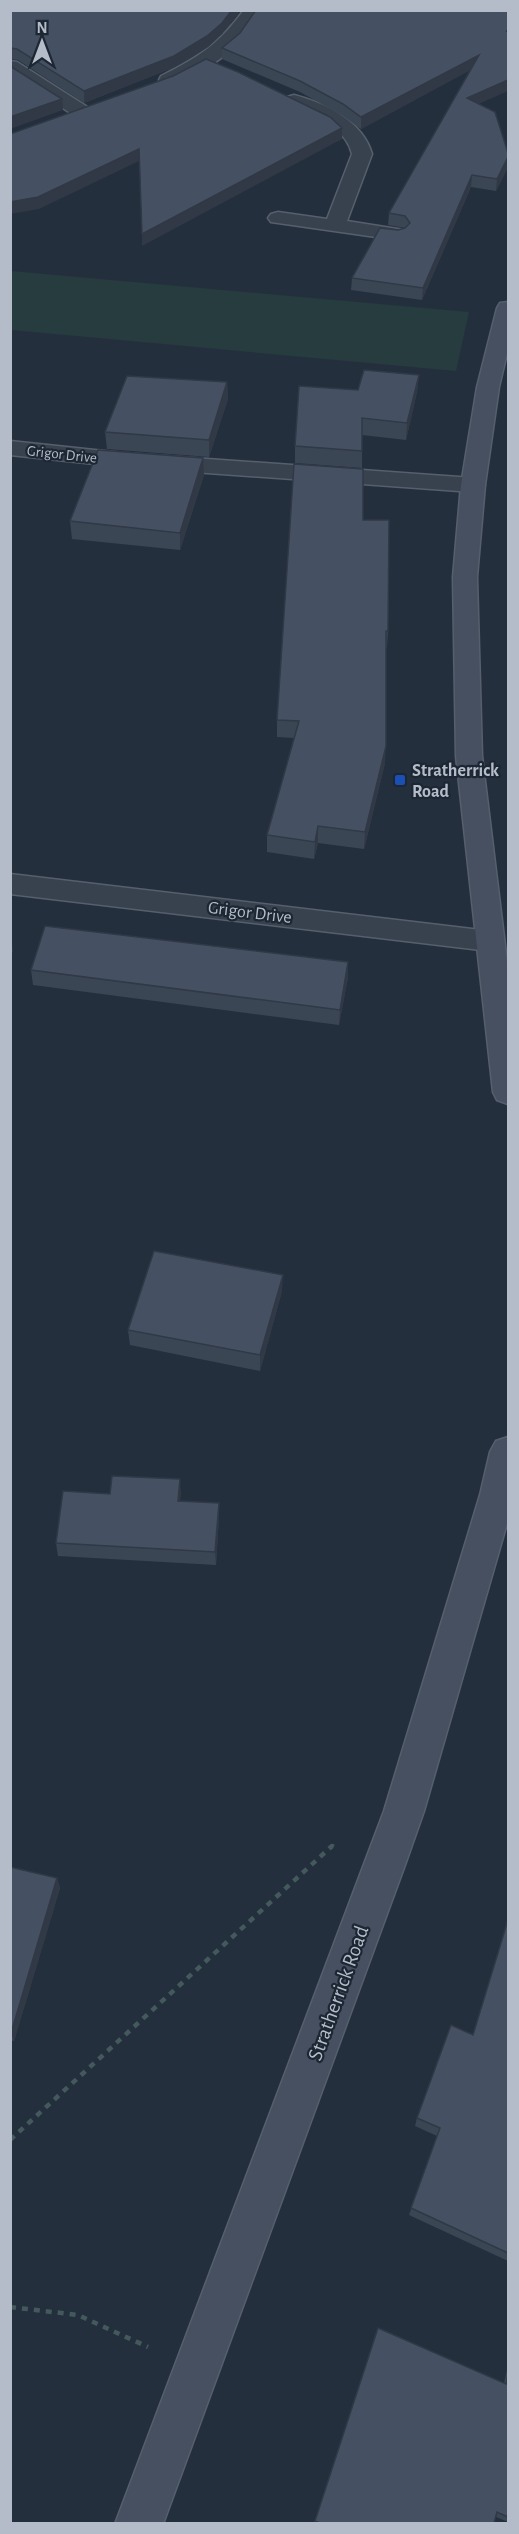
<svg xmlns="http://www.w3.org/2000/svg" width="519" height="2534" viewBox="0 0 519 2534" font-family="'Alegreya Sans',sans-serif">
<style>
.green{fill:#263c3f}
.lines{fill:none;stroke-linecap:round;stroke-linejoin:round}
.street-casing{stroke:#565f6c;stroke-width:3}
.secondary-casing{stroke:#565f6c;stroke-width:3}
.path{stroke:#44595c;stroke-width:4.5;stroke-dasharray:6 6;stroke-linecap:butt}
.street{fill:#38414e;fill-rule:evenodd}
.secondary{fill:#465061;fill-rule:evenodd}
.wall{fill:#3b4654}
.shaded-wall{fill:#303945}
.building{fill:#455162;stroke:#303945;stroke-width:1.5}
.transit-dot{fill:#1a4fb4;stroke:#1d2633;stroke-width:2}
.labels{text-anchor:middle;stroke-width:4.5;stroke-linejoin:round;paint-order:stroke}
.far-street-label{font-size:15px;fill:#b4bcc9;stroke:#1d2633}
.poi-label{font-size:18px;font-weight:bold;fill:#b4bcc9;stroke:#1d2633;text-anchor:start}
.street-label{font-size:18px;fill:#b4bcc9;stroke:#1d2633}
.near-street-label{font-size:21px;fill:#b4bcc9;stroke:#1d2633}
</style>
<rect width="100%" height="100%" fill="#242f3e"/>
<path class="green" d="M 10,271 L 11,271 L 469,312 L 456,371 L 11,330 Z"/>
<g class="lines">
<defs>
<g id="street">
<path d="M 244,10 L 262,10 C 254,21 247,32 239,42 C 226,57 181,89 161,84 L 159,80 L 161,76 C 199,57 218,45 244,10 Z"/>
<path d="M 10,61 L 17,62 L 89,108 L 92,112 L 89,116 L 75,116 L 10,74 Z"/>
<path d="M 294,95 C 325,103 363,121 372,154 L 347,221 L 404,230 L 407,234 L 404,238 L 397,240 L 271,222 L 268,218 L 271,214 L 278,212 L 327,219 L 352,154 C 345,125 312,116 287,105 L 285,101 L 287,97 Z"/>
<path d="M 10,441 L 123,453 L 473,478 L 481,480 L 485,485 L 481,490 L 473,492 L 123,467 L 10,455 Z"/>
<path d="M 10,874 L 489,931 L 499,934 L 504,941 L 499,948 L 489,951 L 10,894 Z"/>
</g>
<g id="secondary">
<path d="M 508,302 L 508,349 L 499,387 L 485,485 L 477,577 L 482,756 L 508,970 L 508,1104 L 497,1100 L 493,1092 L 456,756 L 453,577 L 461,485 L 477,387 L 497,308 L 500,303 Z"/>
<path d="M 508,1437 L 508,1520 L 424,1811 L 405,1865 L 163,2524 L 115,2524 L 384,1811 L 480,1495 L 490,1452 L 496,1441 Z"/>
</g>
</defs>
<use href="#street" class="street-casing"/>
<use href="#secondary" class="secondary-casing"/>
<g class="path">
<path d="M 10,2140 L 332,1846 L 336,1848"/>
<path d="M 10,2307 L 78,2315 L 148,2347"/>
</g>
<use href="#street" class="street"/>
<use href="#secondary" class="secondary"/>
</g>
<g class="wall">
<path d="M 10,10 L 241,10 L 222,34 L 208,47 L 175,67 L 84,103 L 18,60 L 10,59 Z"/>
<path d="M 508,10 L 479,104 L 508,167 L 496,191 L 471,187 L 422,300 L 351,290 L 352,278 L 398,230 L 405,228 L 388,225 L 389,213 L 470,70 L 361,129 L 343,116 L 300,92 L 222,59 L 222,48 L 240,33 Z"/>
<path d="M 419,375 L 417,392 L 406,440 L 362,435 L 362,468 L 295,463 L 295,446 L 358,390 Z"/>
<path d="M 227,382 L 228,399 L 209,457 L 107,449 L 105,432 Z"/>
<path d="M 204,475 L 180,550 L 72,539 L 70,521 Z"/>
<path d="M 363,520 L 388,631 L 387,648 L 386,648 L 385,763 L 364,849 L 318,843 L 314,859 L 267,852 L 267,835 L 294,738 L 277,737 L 277,720 Z"/>
<path d="M 31,970 L 348,977 L 339,1025 L 33,985 Z"/>
<path d="M 282,1291 L 260,1371 L 130,1345 L 128,1330 Z"/>
<path d="M 180,1479 L 180,1501 L 219,1503 L 219,1517 L 216,1565 L 58,1556 L 56,1543 L 110,1494 Z"/>
<path d="M 10,1867 L 57,1878 L 60,1888 L 14,2041 L 10,2040 Z"/>
<path d="M 508,1920 L 508,2261 L 409,2215 L 437,2136 L 415,2126 L 417,2118 L 473,2035 Z"/>
<path d="M 378,2328 L 504,2383 L 508,2366 L 508,2522 L 496,2517 L 494,2523 L 314,2523 Z"/>
</g>
<g class="shaded-wall">
<path d="M 232,10 L 241,10 L 222,34 L 208,47 L 175,67 L 84,103 L 84,91 Z"/>
<path d="M 479,55 L 478,66 L 361,129 L 361,117 Z"/>
<path d="M 508,80 L 508,91 L 467,109 L 467,98 Z"/>
<path d="M 62,99 L 63,110 L 10,129 L 10,117 Z"/>
<path d="M 342,128 L 342,139 L 142,246 L 142,234 Z"/>
<path d="M 139,149 L 139,161 L 39,209 L 10,214 L 10,202 Z"/>
<path d="M 508,157 L 508,167 L 496,191 L 497,179 Z"/>
<path d="M 472,175 L 471,187 L 422,300 L 423,288 Z"/>
<path d="M 419,375 L 417,392 L 406,440 L 407,423 Z"/>
<path d="M 227,382 L 228,399 L 209,457 L 209,440 Z"/>
<path d="M 203,458 L 204,475 L 180,550 L 180,533 Z"/>
<path d="M 386,746 L 385,763 L 364,849 L 365,832 Z"/>
<path d="M 318,826 L 318,843 L 314,859 L 315,842 Z"/>
<path d="M 11,936 L 13,951 L 10,959 L 10,939 Z"/>
<path d="M 348,962 L 348,977 L 339,1025 L 340,1010 Z"/>
<path d="M 283,1275 L 282,1291 L 260,1371 L 260,1355 Z"/>
<path d="M 180,1479 L 181,1493 L 179,1515 L 178,1501 Z"/>
<path d="M 219,1503 L 219,1517 L 216,1565 L 215,1552 Z"/>
<path d="M 57,1878 L 60,1888 L 14,2041 L 11,2033 Z"/>
</g>
<g class="building">
<path d="M 10,10 L 232,10 L 222,23 L 207,36 L 174,56 L 84,91 L 17,49 L 10,48 Z"/>
<path d="M 256,10 L 508,10 L 508,31 L 506,31 L 508,32 L 508,80 L 467,98 L 495,112 L 508,153 L 508,157 L 497,179 L 472,175 L 423,288 L 352,278 L 380,228 L 398,230 L 405,228 L 410,223 L 405,216 L 389,213 L 479,55 L 361,117 L 343,104 L 300,81 L 222,48 L 240,33 Z"/>
<path d="M 206,59 L 238,72 L 330,117 L 342,128 L 142,234 L 139,149 L 38,197 L 10,202 L 10,134 L 173,76 Z"/>
<path d="M 10,66 L 62,99 L 10,117 Z"/>
<path d="M 364,370 L 419,375 L 407,423 L 362,418 L 362,451 L 295,446 L 299,386 L 358,390 Z"/>
<path d="M 127,376 L 227,382 L 209,440 L 105,432 Z"/>
<path d="M 98,450 L 203,458 L 180,533 L 70,521 Z"/>
<path d="M 294,464 L 363,469 L 363,520 L 389,520 L 388,631 L 386,631 L 386,746 L 365,832 L 318,826 L 315,842 L 267,835 L 299,721 L 277,720 Z"/>
<path d="M 45,926 L 348,962 L 340,1010 L 31,970 Z"/>
<path d="M 154,1251 L 283,1275 L 260,1355 L 128,1330 Z"/>
<path d="M 112,1476 L 180,1479 L 178,1501 L 219,1503 L 215,1552 L 56,1543 L 63,1491 L 110,1494 Z"/>
<path d="M 10,1867 L 57,1878 L 11,2033 L 10,2032 Z"/>
<path d="M 508,1920 L 508,2253 L 411,2208 L 440,2128 L 417,2118 L 451,2025 L 473,2035 Z"/>
<path d="M 378,2328 L 506,2384 L 508,2374 L 508,2517 L 497,2512 L 494,2523 L 320,2523 L 315,2521 Z"/>
</g>
<rect class="transit-dot" x="394" y="774" width="12" height="12" rx="3"/>
<g class="labels">
<g class="far-street-label">
<text transform="translate(62 454) rotate(6)" y="5">Grigor Drive</text>
</g>
<g class="poi-label">
<text x="412" y="776">Stratherrick<tspan x="412" dy="21">Road</tspan></text>
</g>
<g class="street-label">
<text transform="translate(250 912) rotate(7)" y="6">Grigor Drive</text>
</g>
<g class="near-street-label">
<text transform="translate(338 1993) rotate(-70)" y="7">Stratherrick Road</text>
</g>
</g>
<rect width="519" height="2534" fill="none" stroke="#b4bcc9" stroke-width="24"/>
<g transform="translate(42 42)" stroke="#1d2633" stroke-width="4.5" paint-order="stroke">
<path d="M0-4.5L10 22L0 15L-10 22Z" fill="#b4bcc9"/>
<text y="-9" font-size="16" font-weight="bold" text-anchor="middle" fill="#b4bcc9">N</text>
</g>
</svg>
